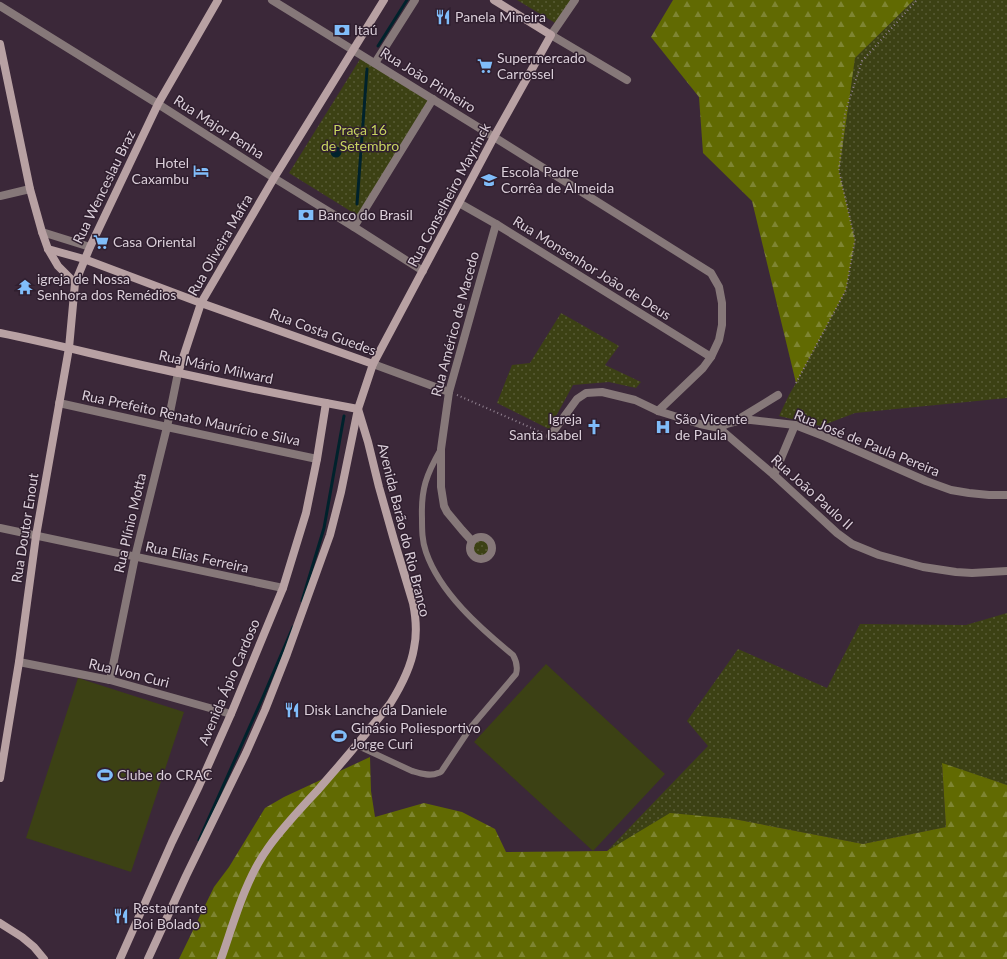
<svg xmlns="http://www.w3.org/2000/svg" width="1007" height="959" viewBox="0 0 1007 959" font-family="Lato,sans-serif">
<style>
.green{fill:url(#green-dots)}
.forest{fill:url(#forest-firs)}
.pitch{fill:#3c4114}
.water{fill:url(#water-ripples)}
.lines{fill:none;stroke-linecap:round;stroke-linejoin:round}
.stream{stroke:#00222c;stroke-width:3}
.path{stroke:#928391;stroke-width:2;stroke-dasharray:1 3;stroke-linecap:butt}
.lane{stroke:#867879;stroke-width:6}
.street{stroke:#867879;stroke-width:8}
.secondary{stroke:#b8a1a3;stroke-width:8}
.labels{text-anchor:middle;stroke-width:3;stroke-linejoin:round;paint-order:stroke}
.poi-label{font-size:14px;fill:#daced9;stroke:#301f2f;text-anchor:start}
.street-label{font-size:14px;fill:#daced9;stroke:#301f2f}
.park-label{font-size:14px;fill:#c7d45f;stroke:#301f2f}
</style>
<defs>
<pattern id="green-dots" width="8" height="8" patternUnits="userSpaceOnUse"><rect width="8" height="8" fill="#3c4114"/><path d="M2 2h.1M6 6h.1" fill="none" stroke="#585b36" stroke-width="1.8" stroke-linecap="round"/></pattern>
<pattern id="forest-firs" width="22" height="20" patternUnits="userSpaceOnUse"><rect width="22" height="20" fill="#616a02"/><path d="M5 1l3.5 6h-7zM16 11l3.5 6h-7z" fill="#7e8532"/></pattern>
<pattern id="water-ripples" width="26" height="14" patternUnits="userSpaceOnUse"><rect width="26" height="14" fill="#00222c"/><path d="M2 4q2-2 4 0t4 0M15 11q2-2 4 0t4 0" fill="none" stroke="#25414a"/></pattern>
</defs>
<rect width="100%" height="100%" fill="#3b2839"/>
<g class="green">
<path d="M 517,0 L 573,0 L 557,24 Z"/>
<path d="M 914,0 L 1007,0 L 1007,398 L 855,413 L 821,426 L 779,416 L 789,395 L 796,383 L 846,290 L 855,240 L 839,171 L 845,113 L 855,58 Z"/>
<path d="M 362,56 L 431,103 L 360,217 L 289,173 Z"/>
<path d="M 561,313 L 619,346 L 605,365 L 641,382 L 636,388 L 609,382 L 573,385 L 549,429 L 497,403 L 512,365 L 530,363 Z"/>
<circle cx="481" cy="548" r="9"/>
<path d="M 1007,613 L 1007,785 L 942,764 L 946,827 L 863,844 L 734,819 L 607,851 L 708,746 L 687,721 L 738,649 L 827,688 L 860,624 L 966,625 Z"/>
</g>
<g class="forest">
<path d="M 673,0 L 914,0 L 855,58 L 839,171 L 855,240 L 846,290 L 796,383 L 752,201 L 703,153 L 699,97 L 651,37 Z"/>
<path d="M 370,757 L 371,791 L 375,817 L 424,803 L 462,812 L 495,829 L 506,852 L 607,851 L 670,813 L 734,819 L 863,844 L 946,827 L 942,763 L 1007,785 L 1007,959 L 179,959 L 214,887 L 229,867 L 265,808 L 284,797 Z"/>
</g>
<g class="pitch">
<path d="M 546,664 L 665,774 L 593,851 L 474,742 Z"/>
<path d="M 78,678 L 184,712 L 131,872 L 26,838 Z"/>
</g>
<circle class="water" cx="336" cy="152" r="5.5"/>
<g class="lines">
<g class="stream">
<path d="M 378,46 L 407,0"/>
<path d="M 357,204 L 367,69"/>
<path d="M 302,601 L 324,528 L 344,416"/>
<path d="M 199,840 L 263,697 L 293,627"/>
</g>
<g class="path">
<path d="M 796,383 L 846,290 L 855,240 L 839,171 L 845,113 L 862,61 L 917,0"/>
<path d="M 457,395 L 543,433"/>
</g>
<path class="lane" d="M 356,745 L 412,771 C 419,773 430,777 438,773 C 440,773 442,771 443,769 L 471,727 L 516,674 C 518,667 517,662 513,655 C 480,628 440,593 426,552 C 422,541 422,530 422,518 C 421,489 426,475 441,449"/>
<g class="street">
<path d="M 272,0 L 494,137 L 711,273 L 719,287 L 722,303 L 722,325 L 719,340 L 711,357 L 703,368 L 658,411"/>
<path d="M 575,0 L 551,35 L 627,80"/>
<path d="M 0,6 L 158,104 L 274,178 L 354,227 L 423,271"/>
<path d="M 375,63 L 415,0"/>
<path d="M 0,196 L 30,189"/>
<path d="M 459,203 L 496,224 L 711,357"/>
<path d="M 354,227 L 433,99"/>
<path d="M 42,232 L 90,247"/>
<path d="M 373,364 L 449,392"/>
<path d="M 59,403 L 167,427 L 317,459"/>
<path d="M 739,419 L 778,395"/>
<path d="M 719,428 L 727,424 L 742,420 L 751,420 L 795,425 L 826,437 L 926,481 L 951,490 L 969,493 L 989,495 L 1007,495"/>
<path d="M 550,436 L 577,399 L 586,393 L 602,392 L 635,400 L 658,411 L 700,424 L 719,428 L 774,475 L 837,533 L 852,544 L 879,555 L 923,567 L 956,572 L 972,573 L 1007,571"/>
<path d="M 774,475 L 795,425"/>
<path d="M 0,528 L 283,588"/>
<circle cx="481" cy="548" r="11"/>
<path d="M 472,541 L 462,530 L 447,512 L 444,506 L 441,487 L 441,449 L 449,392 L 496,224"/>
<path d="M 19,662 L 110,680 L 231,714"/>
<path d="M 110,680 L 135,557 L 167,427 L 178,373"/>
</g>
<g class="secondary">
<path d="M 0,44 L 30,189 L 42,232 L 48,249 L 58,266 L 75,283"/>
<path d="M 48,249 L 84,259 L 201,303 L 373,364"/>
<path d="M 0,333 C 60,345 119,361 179,373 C 238,386 298,398 358,409"/>
<path d="M 178,373 L 201,303 L 274,178 L 384,0"/>
<path d="M 0,778 L 19,662 L 36,536 L 69,348 L 75,283 L 90,247 L 158,104 L 218,0"/>
<path d="M 0,923 L 22,937 L 34,947 L 44,959"/>
<path d="M 120,959 L 172,842 L 199,786 L 231,714 L 283,588 L 306,513 L 317,459 L 326,403"/>
<path d="M 148,959 L 186,876 L 246,753 L 265,710 L 287,654 L 330,535 L 341,492 L 358,409 L 373,364 L 494,137 L 551,35 L 494,0"/>
<path d="M 221,959 C 234,922 245,880 268,848 C 283,827 301,808 318,790 C 336,769 354,749 371,727 C 377,720 384,712 390,704 C 400,688 411,667 414,648 C 417,634 416,618 413,603 L 394,540 L 379,487 L 368,442 L 358,409"/>
</g>
</g>
<defs>
<symbol id="restaurant-bare" viewBox="-9 -9 18 18"><path d="M-5-6h1v4h1v-4h1v4h1v-4h1v5L-1.5 .5V6h-2V.5L-5-1ZM5-6V6H3V1.5H1.5Q1.5-4 5-6Z" fill="#80bdfa" stroke="#301f2f" stroke-width="2.5" paint-order="stroke"/></symbol>
<symbol id="bank-bare" viewBox="-9 -9 18 18"><path d="M-6-4H6V4H-6ZM0-2.3a2.3 2.3 0 1 0 0 4.6a2.3 2.3 0 1 0 0-4.6Z" fill="#80bdfa" stroke="#301f2f" stroke-width="2.5" paint-order="stroke"/></symbol>
<symbol id="supermarket-bare" viewBox="-9 -9 18 18"><path d="M-6-5.5h2.5l.6 2H6L4.5 2H-2.5L-4.4-4H-6ZM-1.5 3.2a1.3 1.3 0 1 0 .1 0ZM3 3.2a1.3 1.3 0 1 0 .1 0Z" fill="#80bdfa" stroke="#301f2f" stroke-width="2.5" paint-order="stroke"/></symbol>
<symbol id="hotel-bare" viewBox="-9 -9 18 18"><path d="M-6-4.5h1.5V1H6V5H4.5V3h-9V5H-6ZM-4 0a1.8 1.8 0 1 1 3.6 0ZM.5 0V-2.5h3Q6-2.5 6 0Z" fill="#80bdfa" stroke="#301f2f" stroke-width="2.5" paint-order="stroke"/></symbol>
<symbol id="school-bare" viewBox="-9 -9 18 18"><path d="M0-5L7-2L0 1L-7-2ZM-4 1L0 2.5L4 1V4Q0 6-4 4Z" fill="#80bdfa" stroke="#301f2f" stroke-width="2.5" paint-order="stroke"/></symbol>
<symbol id="temple-bare" viewBox="-9 -9 18 18"><path d="M0-6L5-2H3V0L6.5 2.5H4V6H1.5V3h-3V6H-4V2.5H-6.5L-3 0V-2H-5Z" fill="#80bdfa" stroke="#301f2f" stroke-width="2.5" paint-order="stroke"/></symbol>
<symbol id="church-bare" viewBox="-9 -9 18 18"><path d="M-1.2-6h2.4v3.5h3.3v2.4h-3.3V6h-2.4V-.1h-3.3v-2.4h3.3Z" fill="#80bdfa" stroke="#301f2f" stroke-width="2.5" paint-order="stroke"/></symbol>
<symbol id="hospital-bare" viewBox="-9 -9 18 18"><path d="M-5-5h3v3.5h4V-5h3V5h-3V1.5h-4V5h-3Z" fill="#80bdfa" stroke="#301f2f" stroke-width="2.5" paint-order="stroke"/></symbol>
<symbol id="stadium-bare" viewBox="-9 -9 18 18"><path d="M0-5a6.5 5 0 1 0 0 10a6.5 5 0 1 0 0-10ZM-3.5-1.8h7v3.6h-7Z" fill="#80bdfa" stroke="#301f2f" stroke-width="2.5" paint-order="stroke"/></symbol>
</defs>
<g fill-rule="evenodd">
<use href="#restaurant-bare" x="432" y="6" width="22" height="22"/>
<use href="#bank-bare" x="331" y="19" width="22" height="22"/>
<use href="#supermarket-bare" x="474" y="55" width="22" height="22"/>
<use href="#hotel-bare" x="190" y="160" width="22" height="22"/>
<use href="#school-bare" x="478" y="169" width="22" height="22"/>
<use href="#bank-bare" x="295" y="204" width="22" height="22"/>
<use href="#supermarket-bare" x="90" y="231" width="22" height="22"/>
<use href="#temple-bare" x="14" y="276" width="22" height="22"/>
<use href="#church-bare" x="583" y="416" width="22" height="22"/>
<use href="#hospital-bare" x="652" y="416" width="22" height="22"/>
<use href="#restaurant-bare" x="281" y="699" width="22" height="22"/>
<use href="#stadium-bare" x="328" y="725" width="22" height="22"/>
<use href="#stadium-bare" x="94" y="764" width="22" height="22"/>
<use href="#restaurant-bare" x="110" y="905" width="22" height="22"/>
</g>
<g class="labels">
<g class="poi-label">
<text x="455" y="22">Panela Mineira</text>
<text x="354" y="35">Itaú</text>
<text x="497" y="63">Supermercado<tspan x="497" dy="16">Carrossel</tspan></text>
<text x="189" y="168" text-anchor="end">Hotel<tspan x="189" dy="16">Caxambu</tspan></text>
<text x="501" y="177">Escola Padre<tspan x="501" dy="16">Corrêa de Almeida</tspan></text>
<text x="318" y="220">Banco do Brasil</text>
<text x="113" y="247">Casa Oriental</text>
<text x="37" y="284">igreja de Nossa<tspan x="37" dy="16">Senhora dos Remédios</tspan></text>
<text x="582" y="424" text-anchor="end">Igreja<tspan x="582" dy="16">Santa Isabel</tspan></text>
<text x="675" y="424">São Vicente<tspan x="675" dy="16">de Paula</tspan></text>
<text x="304" y="715">Disk Lanche da Daniele</text>
<text x="351" y="733">Ginásio Poliesportivo<tspan x="351" dy="16">Jorge Curi</tspan></text>
<text x="117" y="780">Clube do CRAC</text>
<text x="133" y="913">Restaurante<tspan x="133" dy="16">Boi Bolado</tspan></text>
</g>
<g class="street-label">
<text transform="translate(428 80) rotate(32)" y="5">Rua João Pinheiro</text>
<text transform="translate(219 127) rotate(33)" y="5">Rua Major Penha</text>
<text transform="translate(104 187) rotate(-64)" y="5">Rua Wenceslau Braz</text>
<text transform="translate(449 195) rotate(-62)" y="5">Rua Conselheiro Mayrinck</text>
<text transform="translate(220 245) rotate(-60)" y="5">Rua Oliveira Mafra</text>
<text transform="translate(592 268) rotate(32)" y="5">Rua Monsenhor João de Deus</text>
<text transform="translate(455 324) rotate(-75)" y="5">Rua Américo de Macedo</text>
<text transform="translate(323 332) rotate(20)" y="5">Rua Costa Guedes</text>
<text transform="translate(216 367) rotate(12)" y="5">Rua Mário Milward</text>
<text transform="translate(191 418) rotate(12)" y="5">Rua Prefeito Renato Maurício e Silva</text>
<text transform="translate(867 443) rotate(22)" y="5">Rua José de Paula Pereira</text>
<text transform="translate(812 492) rotate(42)" y="5">Rua João Paulo II</text>
<text transform="translate(130 523) rotate(-77)" y="5">Rua Plínio Motta</text>
<text transform="translate(25 528) rotate(-81)" y="5">Rua Doutor Enout</text>
<text transform="translate(404 530) rotate(76)" y="5">Avenida Barão do Rio Branco</text>
<text transform="translate(197 557) rotate(12)" y="5">Rua Elias Ferreira</text>
<text transform="translate(129 673) rotate(14)" y="5">Rua Ivon Curi</text>
<text transform="translate(229 682) rotate(-67)" y="5">Avenida Ápio Cardoso</text>
</g>
<g class="park-label">
<text x="360" y="135">Praça 16<tspan x="360" dy="16">de Setembro</tspan></text>
</g>
</g>
</svg>
